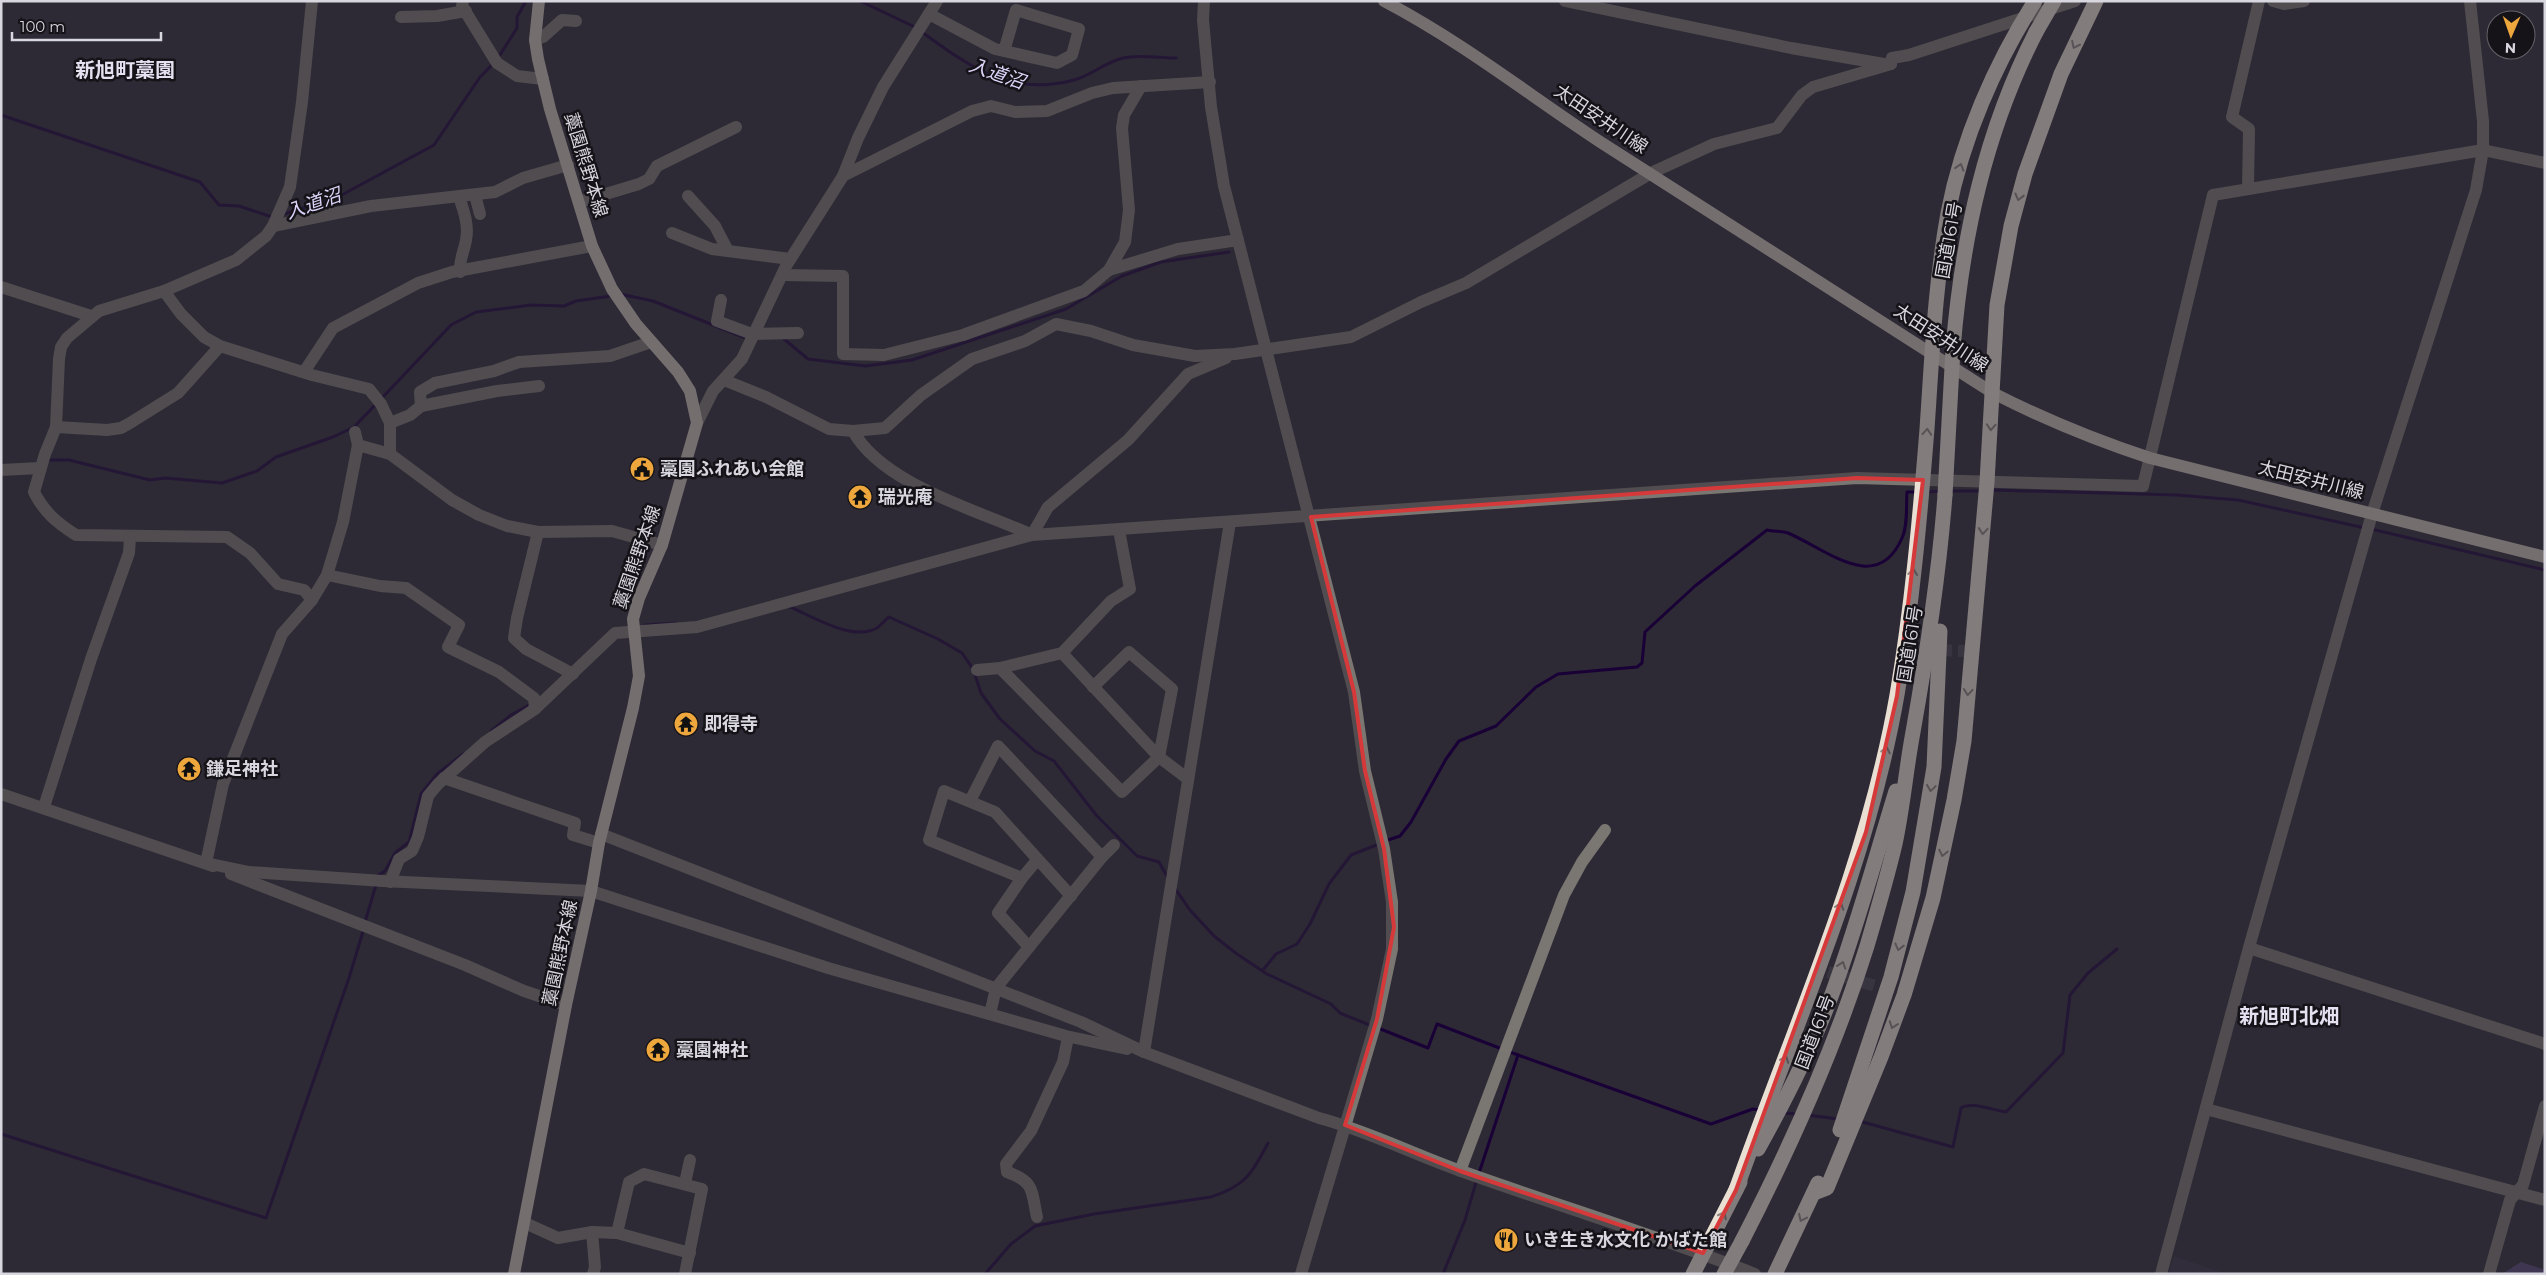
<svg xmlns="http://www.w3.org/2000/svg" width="2546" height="1275" viewBox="0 0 2546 1275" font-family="Montserrat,'Noto Sans JP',sans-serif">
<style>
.built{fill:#363142}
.garden{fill:#564877}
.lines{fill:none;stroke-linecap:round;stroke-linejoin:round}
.stream{stroke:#190036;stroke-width:3}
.minor-tunnel{stroke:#47444e;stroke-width:12;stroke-dasharray:12 6;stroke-linecap:butt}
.minor{stroke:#7a7671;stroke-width:12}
.major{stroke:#cac1b7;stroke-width:12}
.highway{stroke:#e9dfd2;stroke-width:15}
.highway-bridge{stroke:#e9dfd2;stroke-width:15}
.oneway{stroke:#8a837e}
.marked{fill:none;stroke:#d6393a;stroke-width:4;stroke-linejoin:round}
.labels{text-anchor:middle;stroke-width:5;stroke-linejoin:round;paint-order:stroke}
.street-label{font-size:18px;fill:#d8d6de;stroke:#151318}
.poi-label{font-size:18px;font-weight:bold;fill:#d8d6de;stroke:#151318;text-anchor:start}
.water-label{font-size:19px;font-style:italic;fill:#ddd3f8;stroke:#151318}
.quarter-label{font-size:20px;font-weight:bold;fill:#e5e1f0;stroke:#151318}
</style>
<rect width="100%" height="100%" fill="#2d2a35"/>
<path class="built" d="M 2174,1256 L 2226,1274 L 2168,1274 Z"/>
<path class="garden" d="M 2521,1262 L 2545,1270 L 2545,1274 L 2502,1274 Z"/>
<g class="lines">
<g class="stream">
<path d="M 860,1 L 917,28"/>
<path d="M 922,32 C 970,67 1011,97 1074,80 C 1091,76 1105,62 1123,58 C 1138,54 1160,58 1176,58"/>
<path d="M 498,58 L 517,28 L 517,17 L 526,1"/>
<path d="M 1,115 L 200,182 L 219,205 L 239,206 L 272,217"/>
<path d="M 281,215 L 338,197 L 434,145 L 480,77 L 494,63"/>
<path d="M 620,294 L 653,301 L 748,339"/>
<path d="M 784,339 L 808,359 L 865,366 L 912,360 L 1066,309 L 1122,276 L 1161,262 L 1229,252"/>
<path d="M 382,398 L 451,325 L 476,312 L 531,305 L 564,306 L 576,301 L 611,296"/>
<path d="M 47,460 L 69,460 L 150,480 L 165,478 L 222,483 L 257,471 L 276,457 L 333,437 L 354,427 L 377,403"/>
<path d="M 1990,490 L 2177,495 L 2238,500 L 2365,528"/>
<path d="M 1950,491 L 1981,491"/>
<path d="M 1927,492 L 1941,491"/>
<path d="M 2371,529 L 2545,570"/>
<path d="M 788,606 C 812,616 852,642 877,628 C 881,625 885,620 889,617 L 938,639 L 962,653 L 973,669 L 981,693 L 1000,719 L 1035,751 L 1054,761 L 1097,816 L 1137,856 L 1159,862 L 1168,878"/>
<path d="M 645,625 L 676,623"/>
<path d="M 491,731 L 511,715 L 531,704"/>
<path d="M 1385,841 L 1400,836 L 1411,822 L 1446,759 L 1459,741 L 1496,726 L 1536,687 L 1558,674 L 1637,667 L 1642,663 L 1645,632 L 1695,586 L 1767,530 C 1770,531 1781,531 1788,533 C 1826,549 1877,596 1902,538 C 1908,526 1906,506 1907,492 L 1918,492"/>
<path d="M 377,876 L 385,871 L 395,853 L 409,842 L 421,794 L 437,774 L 463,754"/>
<path d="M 1174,887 L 1190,910 L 1214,936 L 1237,954 L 1267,974 L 1331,1004 L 1340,1013 L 1372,1026"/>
<path d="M 365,922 L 376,885"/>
<path d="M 1263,970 L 1276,954 L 1297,944 L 1310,924 L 1329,884 L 1351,855 L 1379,844"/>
<path d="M 1378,1028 L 1428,1048 L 1437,1024 L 1502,1049"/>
<path d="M 1507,1051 L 1711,1124 L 1753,1109 L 1761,1110"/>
<path d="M 1782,1113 L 1798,1114"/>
<path d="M 1807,1115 L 1838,1119"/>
<path d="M 1859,1121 L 1953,1147 L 1961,1108 C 1971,1101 1992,1110 2006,1112 L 2063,1053 L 2070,995 L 2088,973 L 2117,949"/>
<path d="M 1,1134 L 266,1218 L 349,978 L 364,928"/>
<path d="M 1479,1173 L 1518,1055"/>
<path d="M 985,1274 L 1011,1244 L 1035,1226 L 1094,1214 L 1211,1197 C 1245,1186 1252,1174 1268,1143"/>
<path d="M 1443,1274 L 1465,1220 L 1477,1179"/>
</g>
<g class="minor-tunnel">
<path d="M 1904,649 L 1965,651"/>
<path d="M 1828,972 L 1889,990"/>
</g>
<g class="minor">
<path d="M 463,1 L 462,6 L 497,63 L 517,76 L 543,79"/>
<path d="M 1204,1 L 1203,20 L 1211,107 L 1224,186 L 1354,692 L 1365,771 L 1384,849 L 1392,902 L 1392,949 L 1377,1019 L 1301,1274"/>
<path d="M 1565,1 L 1791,48 L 1884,64"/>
<path d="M 2273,1 L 2284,4 L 2304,1"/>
<path d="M 929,14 L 995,49 L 1057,63 L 1072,55 L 1079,29 L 1016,10 L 1004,51"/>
<path d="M 401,17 L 437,16 L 466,11"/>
<path d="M 535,40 L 543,37 L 562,20 L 576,21"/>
<path d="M 1891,64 L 1892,58 L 1909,55 L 2075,1"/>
<path d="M 843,176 L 972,111 L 991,106 L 1015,112 L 1047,111 L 1092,93 L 1113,88 L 1210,82"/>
<path d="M 2248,189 L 2249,129 L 2232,117 L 2259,1"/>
<path d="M 475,195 L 480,214"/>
<path d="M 688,196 L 715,226 L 728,251"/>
<path d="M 459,197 C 464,211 469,226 466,240 C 464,252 459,260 460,272"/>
<path d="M 579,202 L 639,184 L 649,179 L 657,166 L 736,127"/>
<path d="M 273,226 L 371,206 L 495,192 L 523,178 L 568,165"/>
<path d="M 672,233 L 712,249 L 790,259"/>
<path d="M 1109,270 L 1178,249 L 1238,240"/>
<path d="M 782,275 L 843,276 L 843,354 L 884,355 L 963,335 L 1084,291 L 1109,270 L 1125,242 L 1129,210 L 1122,128 L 1124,115 L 1141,86"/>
<path d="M 1,287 L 91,316"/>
<path d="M 164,291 L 181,314 L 204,337 L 220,346 L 312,375 L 369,389 L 381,404 L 390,423 L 390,454"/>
<path d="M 721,300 L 717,321 L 752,334 L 798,333"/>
<path d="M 304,372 L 333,328 L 418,283 L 452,272 L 592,246"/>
<path d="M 724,380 L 766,397 L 829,429 L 853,431 L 885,428 L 921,395 L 972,359 L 1025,341 L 1056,324 L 1091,331 L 1133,345 L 1195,356 L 1235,354 L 1351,337 L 1421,302 L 1466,283 L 1651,173 L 1714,144 L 1777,128 L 1802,95 L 1813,87 L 1891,64"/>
<path d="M 421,406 L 497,391 L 539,386"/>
<path d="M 390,423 L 410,415 L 421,406 L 420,392 L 435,383 L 494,371 L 519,362 L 610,356 L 651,342"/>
<path d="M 697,423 L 713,391 L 742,359 L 786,266 L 843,176 L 858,138 L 883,87 L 937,1"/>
<path d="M 56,427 L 107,430 L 121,428 L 130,423 L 178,393 L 220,346"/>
<path d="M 853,431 C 883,485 978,510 1032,535"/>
<path d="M 355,432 L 358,445"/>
<path d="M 1,470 L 40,468"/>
<path d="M 538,532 L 517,618 L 514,638 L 526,649 L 573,674"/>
<path d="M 1032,535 L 1048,507 L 1128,440 L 1188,374 L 1226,358"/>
<path d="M 327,575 L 380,586 L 406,588 L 459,625 L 448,647 L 499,672 L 534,698 L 535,709"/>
<path d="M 312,600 L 304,590 L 278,584 L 250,553 L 227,537 L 76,535 C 57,523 44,512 34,492 L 45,454 L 56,427 L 59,359 L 61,347 L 67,338 L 99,311 L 164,291 L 236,260 L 266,236 L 273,226 L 290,187 L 302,102 L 312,1"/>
<path d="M 1062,653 L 1159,757 L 1188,779"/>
<path d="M 1000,668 L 1122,792 L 1159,757 L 1172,689 L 1129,652 L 1093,687"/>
<path d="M 977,670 L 1000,668 L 1062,653 L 1111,601 L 1130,589 L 1119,530"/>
<path d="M 444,778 L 575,823 L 573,835 L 599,843"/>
<path d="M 1,794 L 213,866"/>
<path d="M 970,801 L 998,746 L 1102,857 L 996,988 L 990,1014"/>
<path d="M 44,807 L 91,659 L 129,553 L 130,537"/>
<path d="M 601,834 L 1081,1022 L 1144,1052 L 1319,1118 C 1368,1131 1413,1154 1461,1171 C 1559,1206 1658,1236 1755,1274"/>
<path d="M 1102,857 L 1114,845"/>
<path d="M 206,863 L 249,872 L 383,881 L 591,891 L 828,968 L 1066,1036 L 1127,1049"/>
<path d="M 206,863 L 223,784 L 282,634 L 312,600 L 327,575 L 343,522 L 358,445 L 390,454 L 452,500 L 479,515 L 507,526 L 538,532 L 612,531 L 662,545"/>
<path d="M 231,874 L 465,965 L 524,991 L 566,1005"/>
<path d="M 1022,878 L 929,840 L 944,791 L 995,812 L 1071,896"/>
<path d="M 390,882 L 399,859 L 412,851 L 418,837 L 428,796 L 438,784 L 485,742 L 535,709 L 615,633 L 697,627 L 1032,535 L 1857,478 L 2143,486 L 2213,195 L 2483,150 L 2545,163"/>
<path d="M 1029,947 L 998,913 L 1022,878 L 1037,860"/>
<path d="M 2249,948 L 2545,1044"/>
<path d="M 1144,1052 L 1230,522"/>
<path d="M 2206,1109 L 2545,1200"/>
<path d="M 1460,1171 L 1564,895 L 1582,862 L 1605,830"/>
<path d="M 685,1183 L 690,1160"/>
<path d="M 1037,1217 C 1031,1190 1035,1182 1007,1172 L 1006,1164 L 1031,1131 L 1063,1062 L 1068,1037"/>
<path d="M 525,1223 L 558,1238 L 592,1232 L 617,1233 L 690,1253"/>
<path d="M 592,1232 L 595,1267 L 593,1274"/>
<path d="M 617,1233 L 629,1182 L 644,1174 L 702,1189 L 685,1274"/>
<path d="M 2161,1274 L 2250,944 L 2372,514 L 2476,190 L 2483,150 L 2483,121 L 2470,1"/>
<path d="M 2489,1274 L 2510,1200 L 2523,1185 L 2545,1106"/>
</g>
<g class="major">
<path d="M 1384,1 C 1464,43 1530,96 1605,145 C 1734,228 1864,310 1993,393 C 2044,419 2095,440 2150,458 L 2545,557"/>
<path d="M 514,1274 L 566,1005 L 591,891 L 599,843 L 633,708 L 639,676 L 633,619 L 639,598 L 662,545 L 697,423 L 690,391 L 678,372 L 636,324 L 612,289 L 592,246 L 550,109 L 538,59 L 535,40 L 539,1"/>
</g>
<g class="highway">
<path d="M 1953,349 C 1962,238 1985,132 2036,32"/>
<path d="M 1840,1130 L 1891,977 L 1913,892 L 1934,767 L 1940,631"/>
<path d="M 1758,1149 C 1786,1099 1812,1048 1832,994 C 1857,927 1875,859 1896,791"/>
<path d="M 1736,1190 C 1794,1026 1867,867 1897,695 C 1912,607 1920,517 1927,429 C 1932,357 1935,284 1948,213 C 1962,139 1995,64 2035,1"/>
<path d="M 1814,1193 L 1827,1188 L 1881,1057 L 1904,995 L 1933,898 L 1954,800 L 1964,741 L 1987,482 L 1997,305 L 2011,226 L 2025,174 L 2061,74 L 2096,1"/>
<path d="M 1742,1241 C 1791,1146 1835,1048 1867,946 C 1877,912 1887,878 1895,844 C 1903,807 1906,769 1913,732 C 1927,653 1939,575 1945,495"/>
<path d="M 1693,1274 L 1740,1182"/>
<path d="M 1775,1274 L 1818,1183"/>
</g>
<g class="highway-bridge">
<path d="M 2036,32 L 2054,1"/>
<path d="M 1945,495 L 1953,349"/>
<path d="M 1724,1274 L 1742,1241"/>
</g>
</g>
<defs><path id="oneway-chevron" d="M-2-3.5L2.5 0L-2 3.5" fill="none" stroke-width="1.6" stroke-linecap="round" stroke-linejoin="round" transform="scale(1.25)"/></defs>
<g class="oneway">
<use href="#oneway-chevron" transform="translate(2075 45) rotate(116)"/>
<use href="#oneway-chevron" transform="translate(1960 167) rotate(-73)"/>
<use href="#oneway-chevron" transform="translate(2019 197) rotate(104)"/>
<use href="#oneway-chevron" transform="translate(1991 427) rotate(93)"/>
<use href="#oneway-chevron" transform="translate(1927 432) rotate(-86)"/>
<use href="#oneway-chevron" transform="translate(1983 531) rotate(95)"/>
<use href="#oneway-chevron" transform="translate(1913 572) rotate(-84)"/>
<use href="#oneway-chevron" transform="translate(1968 692) rotate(95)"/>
<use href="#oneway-chevron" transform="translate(1886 750) rotate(-78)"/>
<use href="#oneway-chevron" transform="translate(1931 788) rotate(98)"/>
<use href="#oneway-chevron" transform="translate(1943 853) rotate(102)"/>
<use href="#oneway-chevron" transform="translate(1840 906) rotate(-71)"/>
<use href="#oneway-chevron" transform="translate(1899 947) rotate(104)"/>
<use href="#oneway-chevron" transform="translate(1842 965) rotate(-71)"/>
<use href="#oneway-chevron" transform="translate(1893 1025) rotate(110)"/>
<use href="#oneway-chevron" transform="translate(1785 1059) rotate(-70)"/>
<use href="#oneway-chevron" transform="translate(1723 1215) rotate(-63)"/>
<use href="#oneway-chevron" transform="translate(1802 1218) rotate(115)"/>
</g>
<path d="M0 0H2546V1275H0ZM 1857,478 L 1923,480 L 1897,696 L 1866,832 L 1736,1190 L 1703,1253 L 1460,1171 L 1345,1125 L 1377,1019 L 1394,927 L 1384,849 L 1365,771 L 1354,692 L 1311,517 Z" fill="#2d2a35" fill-opacity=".55" fill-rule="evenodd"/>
<path class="marked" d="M 1857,478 L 1923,480 L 1897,696 L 1866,832 L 1736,1190 L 1703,1253 L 1460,1171 L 1345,1125 L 1377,1019 L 1394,927 L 1384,849 L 1365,771 L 1354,692 L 1311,517 Z"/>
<defs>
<symbol id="civic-disc" viewBox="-11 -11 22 22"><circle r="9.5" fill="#eea73d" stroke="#151318"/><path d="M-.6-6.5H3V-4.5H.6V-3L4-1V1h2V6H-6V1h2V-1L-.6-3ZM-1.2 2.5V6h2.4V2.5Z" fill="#111"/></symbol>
<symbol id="temple-disc" viewBox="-11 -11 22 22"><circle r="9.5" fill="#eea73d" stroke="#151318"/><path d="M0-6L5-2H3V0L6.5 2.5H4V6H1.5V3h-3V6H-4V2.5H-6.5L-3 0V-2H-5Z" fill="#111"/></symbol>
<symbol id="restaurant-disc" viewBox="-11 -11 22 22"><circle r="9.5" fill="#eea73d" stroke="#151318"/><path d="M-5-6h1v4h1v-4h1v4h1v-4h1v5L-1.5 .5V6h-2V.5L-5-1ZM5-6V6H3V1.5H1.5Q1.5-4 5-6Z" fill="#111"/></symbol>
</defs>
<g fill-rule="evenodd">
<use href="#civic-disc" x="628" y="455" width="28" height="28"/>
<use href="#temple-disc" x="846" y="483" width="28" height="28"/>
<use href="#temple-disc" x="672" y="710" width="28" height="28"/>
<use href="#temple-disc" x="175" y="755" width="28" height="28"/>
<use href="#temple-disc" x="644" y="1036" width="28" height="28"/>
<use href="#restaurant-disc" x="1492" y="1226" width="28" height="28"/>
</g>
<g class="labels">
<g class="street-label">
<text transform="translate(1601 119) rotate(34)" y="6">太田安井川線</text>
<text transform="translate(586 165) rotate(73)" y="6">藁園熊野本線</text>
<text transform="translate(1949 240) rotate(-80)" y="6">国道161号</text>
<text transform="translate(1941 338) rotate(33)" y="6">太田安井川線</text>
<text transform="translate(2311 480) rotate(14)" y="6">太田安井川線</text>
<text transform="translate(637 557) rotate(-71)" y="6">藁園熊野本線</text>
<text transform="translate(1910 644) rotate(-81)" y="6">国道161号</text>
<text transform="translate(560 953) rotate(-78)" y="6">藁園熊野本線</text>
<text transform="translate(1815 1032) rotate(-69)" y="6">国道161号</text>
</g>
<g class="poi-label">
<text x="660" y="475">藁園ふれあい会館</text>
<text x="878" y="503">瑞光庵</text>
<text x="704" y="730">即得寺</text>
<text x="206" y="775">鎌足神社</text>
<text x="676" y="1056">藁園神社</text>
<text x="1524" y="1246">いき生き水文化 かばた館</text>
</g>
<g class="water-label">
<text transform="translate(997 73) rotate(19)" y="7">入道沼</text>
<text transform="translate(313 203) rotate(-19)" y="7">入道沼</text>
</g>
<g class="quarter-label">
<text x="125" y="77">新旭町藁園</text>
<text x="2289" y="1023">新旭町北畑</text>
</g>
</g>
<rect width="2546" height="1275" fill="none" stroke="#d8d6de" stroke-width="5"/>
<g transform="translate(2511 35) rotate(182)"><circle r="24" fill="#151318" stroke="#636167"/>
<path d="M0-4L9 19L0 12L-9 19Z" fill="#eea73d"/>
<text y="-8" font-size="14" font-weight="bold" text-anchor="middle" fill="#d8d6de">N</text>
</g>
<path d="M12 32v8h149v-8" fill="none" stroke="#d8d6de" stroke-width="2.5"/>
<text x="20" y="32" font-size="15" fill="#d8d6de" stroke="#151318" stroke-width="4" paint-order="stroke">100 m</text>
</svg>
